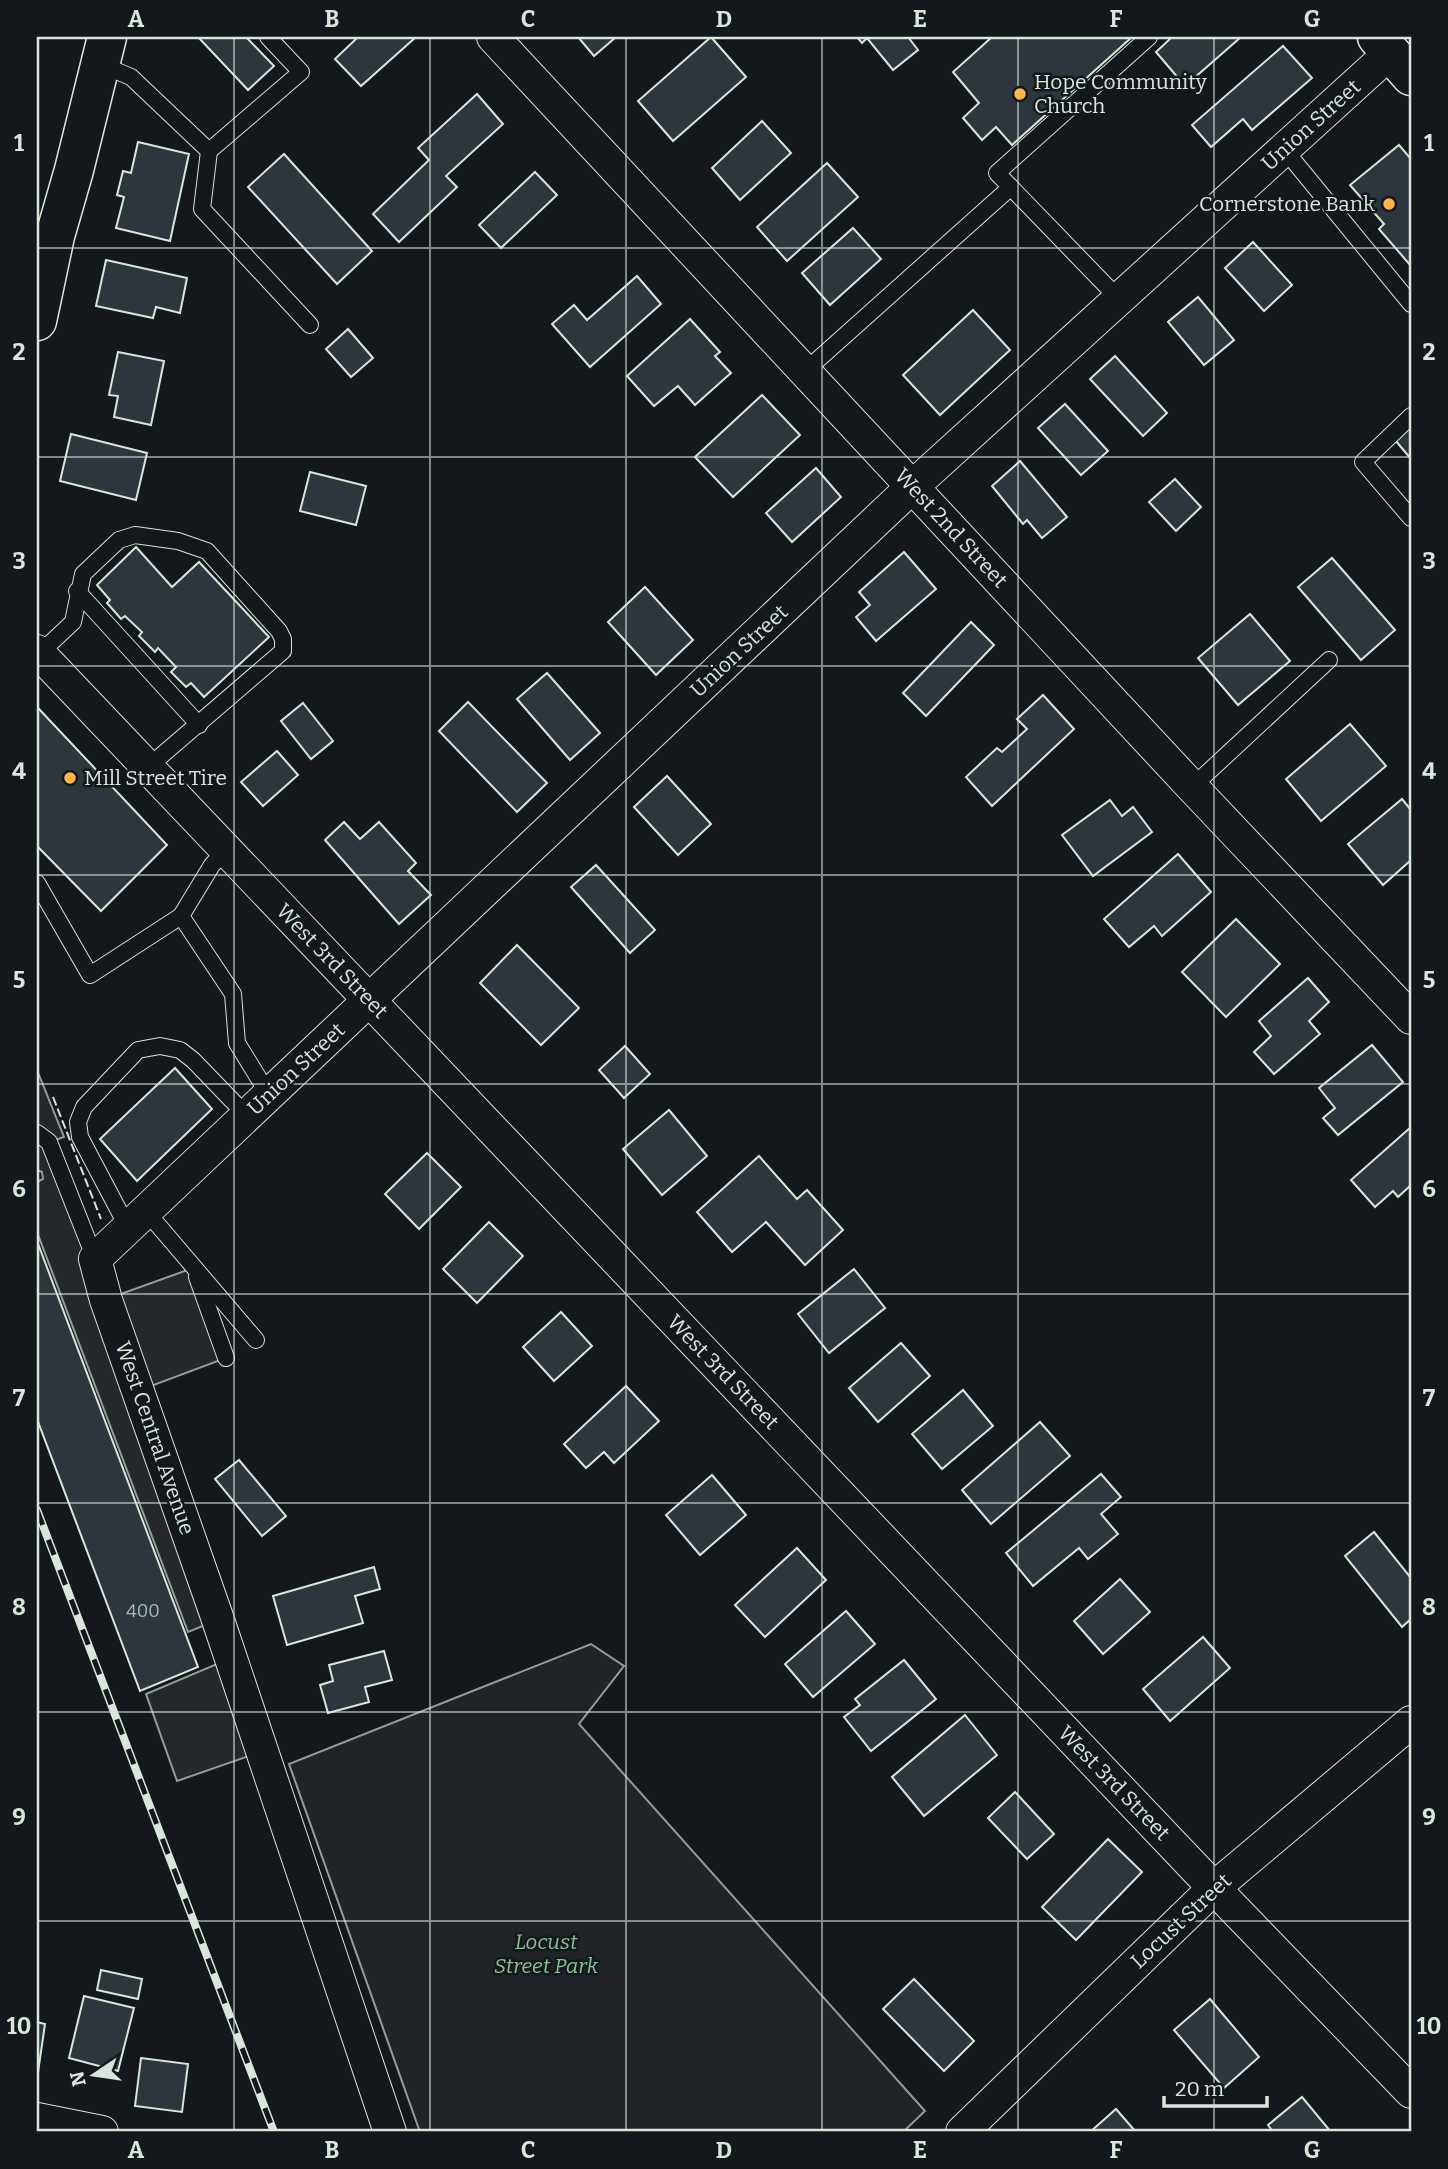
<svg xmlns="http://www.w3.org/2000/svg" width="1448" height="2169" viewBox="0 0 1448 2169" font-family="Bitter,serif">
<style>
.green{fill:#202428;stroke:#939e99;stroke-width:2}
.parking{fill:#24282b;stroke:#939e99;stroke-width:2}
.building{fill:#2c363c;stroke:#d8e6dc;stroke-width:2}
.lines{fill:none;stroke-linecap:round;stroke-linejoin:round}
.service-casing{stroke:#d8e6dc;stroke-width:18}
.minor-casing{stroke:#d8e6dc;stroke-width:34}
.secondary-casing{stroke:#d8e6dc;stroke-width:41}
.primary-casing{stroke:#d8e6dc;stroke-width:41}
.service{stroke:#14181c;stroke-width:16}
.minor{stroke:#14181c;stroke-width:32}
.secondary{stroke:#14181c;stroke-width:38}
.primary{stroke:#14181c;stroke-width:38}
.rail-casing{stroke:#d8e6dc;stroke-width:8}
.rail{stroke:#14181c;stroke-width:5;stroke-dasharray:16;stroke-linecap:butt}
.fence{stroke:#d8e6dc;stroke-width:2;stroke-dasharray:9 3.5;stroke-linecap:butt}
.grid{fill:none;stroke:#d8e6dc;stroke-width:2;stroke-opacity:0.55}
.poi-dot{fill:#ffb74d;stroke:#14181c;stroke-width:2.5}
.labels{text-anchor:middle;stroke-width:5;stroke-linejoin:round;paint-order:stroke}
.number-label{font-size:18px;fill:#adbab4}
.poi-label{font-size:21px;fill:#d8e6dc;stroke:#14181c;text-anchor:start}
.street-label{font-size:21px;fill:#d8e6dc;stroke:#14181c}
.park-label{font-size:21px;font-style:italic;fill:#8ac095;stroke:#14181c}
.neatline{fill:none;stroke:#d8e6dc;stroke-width:2.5}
.grid-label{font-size:23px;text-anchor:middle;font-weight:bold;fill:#d8e6dc}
</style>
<rect width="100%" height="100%" fill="#14181c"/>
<path class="green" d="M 591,1644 L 624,1666 L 579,1724 L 925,2111 L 903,2132 L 420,2132 L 289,1764 Z"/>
<g class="parking">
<path d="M 37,1070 L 64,1137 L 50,1142 L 107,1299 L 193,1268 L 226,1358 L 140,1390 L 218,1620 L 188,1632 L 37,1232 L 37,1182 L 43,1179 L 42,1172 L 37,1170 Z"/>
<path d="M 231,1658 L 263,1751 L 177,1781 L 146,1694 Z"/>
</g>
<g class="building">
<path d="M 198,37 L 246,37 L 274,66 L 248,90 Z"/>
<path d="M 358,37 L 416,37 L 361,86 L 335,59 Z"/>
<path d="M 578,37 L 616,37 L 594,56 Z"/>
<path d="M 711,37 L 746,77 L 673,141 L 638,101 Z"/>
<path d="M 857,37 L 908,37 L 918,50 L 893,70 L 867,38 L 862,43 Z"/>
<path d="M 992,37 L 1132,37 L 1012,145 L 996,127 L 982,140 L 963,118 L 979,103 L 953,72 Z"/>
<path d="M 1172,37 L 1241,37 L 1185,86 L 1156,52 Z"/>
<path d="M 1283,46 L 1312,78 L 1252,130 L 1243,119 L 1211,147 L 1192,125 Z"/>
<path d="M 477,94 L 503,124 L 446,176 L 457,187 L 399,242 L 373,214 L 429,160 L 418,148 Z"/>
<path d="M 762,121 L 791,153 L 740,200 L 712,168 Z"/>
<path d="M 138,142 L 189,154 L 170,241 L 116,228 L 124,197 L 117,195 L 123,171 L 131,173 Z"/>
<path d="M 1399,145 L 1411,159 L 1411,266 L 1379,229 L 1384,224 L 1350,185 Z"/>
<path d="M 284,154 L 372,251 L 337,284 L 248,187 Z"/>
<path d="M 827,163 L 858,197 L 787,261 L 757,227 Z"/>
<path d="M 535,172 L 557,195 L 501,248 L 479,225 Z"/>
<path d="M 853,228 L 881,259 L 830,305 L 802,273 Z"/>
<path d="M 1253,242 L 1292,285 L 1264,311 L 1225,268 Z"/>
<path d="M 106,260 L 187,278 L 180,313 L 156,307 L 153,318 L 96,306 Z"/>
<path d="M 637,276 L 661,304 L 590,367 L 552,324 L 574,305 L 587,320 Z"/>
<path d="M 1198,297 L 1234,340 L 1204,365 L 1168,322 Z"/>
<path d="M 973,310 L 1010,350 L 940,415 L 903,375 Z"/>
<path d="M 690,319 L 720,352 L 715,356 L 731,373 L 695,405 L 678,386 L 654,406 L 627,376 Z"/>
<path d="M 348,329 L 373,358 L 351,377 L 326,349 Z"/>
<path d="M 118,352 L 164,361 L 151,425 L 114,417 L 118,396 L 109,395 Z"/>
<path d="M 1115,356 L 1167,413 L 1143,436 L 1090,379 Z"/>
<path d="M 762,395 L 800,435 L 733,497 L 695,457 Z"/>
<path d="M 1065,404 L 1108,451 L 1081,475 L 1038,428 Z"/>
<path d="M 1411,426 L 1411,459 L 1395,440 Z"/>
<path d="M 71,434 L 147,453 L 136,500 L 60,481 Z"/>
<path d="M 1020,461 L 1067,517 L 1042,538 L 1027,520 L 1023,524 L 992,486 Z"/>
<path d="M 816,468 L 841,497 L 792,542 L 766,513 Z"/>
<path d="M 310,472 L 366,486 L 356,525 L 300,511 Z"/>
<path d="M 1175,479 L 1201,507 L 1176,531 L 1149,502 Z"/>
<path d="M 136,547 L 172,587 L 199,562 L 269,637 L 204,697 L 191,683 L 186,687 L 171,672 L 176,667 L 158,648 L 155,652 L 139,636 L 142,632 L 125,616 L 121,619 L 107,603 L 110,600 L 97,585 Z"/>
<path d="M 904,552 L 936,589 L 876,641 L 856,617 L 870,605 L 859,592 Z"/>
<path d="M 1332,558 L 1395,630 L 1361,660 L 1298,587 Z"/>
<path d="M 645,587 L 693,640 L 656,675 L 608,622 Z"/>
<path d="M 1250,614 L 1290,661 L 1238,705 L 1198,658 Z"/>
<path d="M 971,622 L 994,645 L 926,716 L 903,693 Z"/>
<path d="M 547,673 L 600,733 L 570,760 L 517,699 Z"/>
<path d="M 1043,695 L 1074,729 L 992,806 L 966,777 L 997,748 L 1002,752 L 1027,729 L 1017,719 Z"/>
<path d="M 468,702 L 547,783 L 517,812 L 439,731 Z"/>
<path d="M 303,703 L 333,741 L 311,759 L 281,721 Z"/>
<path d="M 39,709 L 167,845 L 101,911 L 37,846 L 37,711 Z"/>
<path d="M 1350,724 L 1386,766 L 1321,821 L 1286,779 Z"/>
<path d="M 277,751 L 298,775 L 263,806 L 241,782 Z"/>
<path d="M 667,776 L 711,824 L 678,855 L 634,807 Z"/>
<path d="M 1402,799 L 1411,810 L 1411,860 L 1383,885 L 1348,844 Z"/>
<path d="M 1110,800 L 1122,816 L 1133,807 L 1152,832 L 1093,876 L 1062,835 Z"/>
<path d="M 344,822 L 360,839 L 379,822 L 416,863 L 408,871 L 431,895 L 399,924 L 325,840 Z"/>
<path d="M 1178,854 L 1211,892 L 1162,936 L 1154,926 L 1129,947 L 1104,919 Z"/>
<path d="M 596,865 L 655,930 L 630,953 L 571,887 Z"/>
<path d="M 1236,919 L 1280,964 L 1226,1017 L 1182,972 Z"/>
<path d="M 517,945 L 579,1008 L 541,1045 L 480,983 Z"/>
<path d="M 1308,978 L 1329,1002 L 1309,1021 L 1320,1034 L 1274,1074 L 1254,1052 L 1271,1036 L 1259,1021 Z"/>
<path d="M 1372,1045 L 1403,1082 L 1338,1135 L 1323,1118 L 1335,1108 L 1319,1088 Z"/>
<path d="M 625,1046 L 650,1074 L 624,1098 L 599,1070 Z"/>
<path d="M 175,1068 L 212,1109 L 137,1181 L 100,1139 Z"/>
<path d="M 669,1110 L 707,1156 L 662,1195 L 623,1149 Z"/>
<path d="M 1411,1127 L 1411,1185 L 1398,1197 L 1393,1191 L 1375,1207 L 1351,1180 Z"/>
<path d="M 427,1153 L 461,1187 L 419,1229 L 385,1194 Z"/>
<path d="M 759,1156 L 797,1199 L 807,1190 L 843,1230 L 805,1265 L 766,1222 L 732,1252 L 697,1212 Z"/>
<path d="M 489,1222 L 523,1256 L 477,1303 L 443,1269 Z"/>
<path d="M 37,1241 L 198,1667 L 140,1691 L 37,1419 Z"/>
<path d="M 854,1269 L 885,1308 L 829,1353 L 798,1314 Z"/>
<path d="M 561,1312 L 592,1346 L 554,1381 L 523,1347 Z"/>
<path d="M 901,1343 L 930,1376 L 878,1422 L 849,1388 Z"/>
<path d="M 626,1386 L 659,1421 L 614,1463 L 604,1452 L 586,1468 L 564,1444 Z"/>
<path d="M 963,1390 L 993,1426 L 942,1469 L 912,1434 Z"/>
<path d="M 1040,1422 L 1070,1456 L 991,1524 L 962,1490 Z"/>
<path d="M 239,1460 L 286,1516 L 262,1536 L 215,1479 Z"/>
<path d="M 1101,1474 L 1121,1497 L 1101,1514 L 1118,1534 L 1088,1559 L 1079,1548 L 1033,1586 L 1006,1553 Z"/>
<path d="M 712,1475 L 746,1515 L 700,1555 L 666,1515 Z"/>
<path d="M 1374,1532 L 1411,1578 L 1411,1619 L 1402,1627 L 1345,1556 Z"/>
<path d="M 797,1548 L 826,1580 L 765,1637 L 735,1605 Z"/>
<path d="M 374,1567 L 380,1589 L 355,1596 L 363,1623 L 287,1645 L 273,1596 Z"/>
<path d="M 1120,1579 L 1150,1612 L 1103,1654 L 1074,1621 Z"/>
<path d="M 846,1611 L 875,1644 L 813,1697 L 785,1664 Z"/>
<path d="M 1203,1637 L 1230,1668 L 1170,1721 L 1143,1689 Z"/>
<path d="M 384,1651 L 392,1680 L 365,1687 L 369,1702 L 328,1713 L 320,1685 L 333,1681 L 329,1665 Z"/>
<path d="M 904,1660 L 936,1699 L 871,1751 L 844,1717 L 860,1705 L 855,1699 Z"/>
<path d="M 965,1715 L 997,1755 L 924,1816 L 892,1777 Z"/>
<path d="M 1015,1792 L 1054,1834 L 1027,1859 L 988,1818 Z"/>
<path d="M 1108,1839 L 1142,1872 L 1076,1940 L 1042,1907 Z"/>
<path d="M 101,1970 L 142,1979 L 138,1999 L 97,1990 Z"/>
<path d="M 914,1979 L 974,2041 L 944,2071 L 883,2009 Z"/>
<path d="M 84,1996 L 134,2008 L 118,2071 L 69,2058 Z"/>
<path d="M 1210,1999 L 1259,2057 L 1224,2088 L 1174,2030 Z"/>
<path d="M 37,2022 L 45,2024 L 37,2079 Z"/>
<path d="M 141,2058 L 188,2064 L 182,2112 L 135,2106 Z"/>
<path d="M 1302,2097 L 1331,2132 L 1273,2132 L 1268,2125 Z"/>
<path d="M 1116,2109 L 1136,2132 L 1090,2132 Z"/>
</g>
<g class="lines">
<defs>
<g id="service">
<path d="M 100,64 L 131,77 L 209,151 L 202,209 L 310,325"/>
<path d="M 1284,149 L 1411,304"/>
<path d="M 209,151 L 301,72 L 268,37"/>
<path d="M 1119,299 L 997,173 L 1149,37"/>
<path d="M 804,372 L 1011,187"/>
<path d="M 1411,416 L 1363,462 L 1411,518"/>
<path d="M 77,591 L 199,725"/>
<path d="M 39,654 L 73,622 L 83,574 L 119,540 L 135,535 L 178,541 L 207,551 L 279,631 L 283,639 L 283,651 L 148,767"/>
<path d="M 1192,787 L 1329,660"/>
<path d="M 226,850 L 212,865 L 181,916 L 233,994 L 237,1043 L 269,1095"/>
<path d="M 37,883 L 90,975 L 181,916"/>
<path d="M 37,1133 L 49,1142 L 95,1259"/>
<path d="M 146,1211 L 256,1340"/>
<path d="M 128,1228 L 80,1137 L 78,1122 L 84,1107 L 138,1050 L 160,1046 L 180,1050 L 193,1060 L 247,1116"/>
<path d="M 197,1277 L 226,1358"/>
</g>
<g id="minor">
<path d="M 493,37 L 1192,787 L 1411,1018"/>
<path d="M 37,651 L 1214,1888 L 1411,2092"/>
<path d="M 37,2119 L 102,2132"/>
<path d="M 390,2132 L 216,1614 L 106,1300 L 95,1259 L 912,487 L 1391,52"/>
<path d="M 962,2132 L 1214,1888 L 1411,1722"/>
</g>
<path id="secondary" d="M 37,321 L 55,236 L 74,170 L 107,37"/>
<path id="primary" d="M 1377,37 L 1411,76"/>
</defs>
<use href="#service" class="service-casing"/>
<use href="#minor" class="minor-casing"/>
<use href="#secondary" class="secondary-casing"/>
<use href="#primary" class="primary-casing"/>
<use href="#service" class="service"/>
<use href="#minor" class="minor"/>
<use href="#secondary" class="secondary"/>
<use href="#primary" class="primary"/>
<defs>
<path id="rail" d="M 37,1510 L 274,2132"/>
</defs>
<use href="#rail" class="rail-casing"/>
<use href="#rail" class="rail"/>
<path class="fence" d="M 53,1097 L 101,1219"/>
</g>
<path class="grid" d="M 234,37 L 234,2132M 430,37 L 430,2132M 626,37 L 626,2132M 822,37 L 822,2132M 1018,37 L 1018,2132M 1214,37 L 1214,2132M 37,248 L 1411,248M 37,457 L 1411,457M 37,666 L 1411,666M 37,875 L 1411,875M 37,1084 L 1411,1084M 37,1294 L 1411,1294M 37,1503 L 1411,1503M 37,1712 L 1411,1712M 37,1921 L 1411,1921"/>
<g class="poi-dot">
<circle cx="1020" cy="94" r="7"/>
<circle cx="1389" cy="204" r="7"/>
<circle cx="70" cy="778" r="7"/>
</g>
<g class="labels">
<g class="number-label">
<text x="143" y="1617">400</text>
</g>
<g class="poi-label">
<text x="1034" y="89">Hope Community<tspan x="1034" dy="24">Church</tspan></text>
<text x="1375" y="211" text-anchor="end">Cornerstone Bank</text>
<text x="84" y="785">Mill Street Tire</text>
</g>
<g class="street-label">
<text transform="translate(1311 125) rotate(-42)" y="7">Union Street</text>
<text transform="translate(951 528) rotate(47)" y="7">West 2nd Street</text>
<text transform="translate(739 651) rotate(-43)" y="7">Union Street</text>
<text transform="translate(332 961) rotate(46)" y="7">West 3rd Street</text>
<text transform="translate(296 1069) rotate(-43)" y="7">Union Street</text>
<text transform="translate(723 1372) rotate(46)" y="7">West 3rd Street</text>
<text transform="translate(155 1438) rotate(71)" y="7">West Central Avenue</text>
<text transform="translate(1114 1783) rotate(46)" y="7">West 3rd Street</text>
<text transform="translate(1181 1921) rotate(-43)" y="7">Locust Street</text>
</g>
<g class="park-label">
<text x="546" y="1949">Locust<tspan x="546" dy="24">Street Park</tspan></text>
</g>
</g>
<rect width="1448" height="2169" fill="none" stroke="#14181c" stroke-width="77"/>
<g transform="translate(94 2075) rotate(257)" stroke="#14181c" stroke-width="5" paint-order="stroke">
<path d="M0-5L12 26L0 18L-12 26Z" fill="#d8e6dc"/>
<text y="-10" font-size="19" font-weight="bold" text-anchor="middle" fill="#d8e6dc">N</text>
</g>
<path d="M1164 2096v10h103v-10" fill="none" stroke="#d8e6dc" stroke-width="3.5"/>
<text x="1175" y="2096" font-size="21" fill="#d8e6dc" stroke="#14181c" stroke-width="5" paint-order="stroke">20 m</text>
<rect x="38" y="38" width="1372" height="2092" class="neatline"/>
<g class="grid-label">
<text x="136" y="27">A</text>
<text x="332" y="27">B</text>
<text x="528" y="27">C</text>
<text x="724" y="27">D</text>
<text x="920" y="27">E</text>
<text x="1116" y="27">F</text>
<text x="1312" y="27">G</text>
<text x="19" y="151">1</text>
<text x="1429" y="151">1</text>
<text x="19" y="360">2</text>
<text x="1429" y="360">2</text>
<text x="19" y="569">3</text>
<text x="1429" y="569">3</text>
<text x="19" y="779">4</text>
<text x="1429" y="779">4</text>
<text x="19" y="988">5</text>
<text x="1429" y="988">5</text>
<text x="19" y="1197">6</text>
<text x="1429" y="1197">6</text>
<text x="19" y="1406">7</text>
<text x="1429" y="1406">7</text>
<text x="19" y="1615">8</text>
<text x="1429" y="1615">8</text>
<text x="19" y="1825">9</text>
<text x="1429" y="1825">9</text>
<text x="19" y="2034">10</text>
<text x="1429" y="2034">10</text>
<text x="136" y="2158">A</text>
<text x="332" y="2158">B</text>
<text x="528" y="2158">C</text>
<text x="724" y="2158">D</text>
<text x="920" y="2158">E</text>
<text x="1116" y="2158">F</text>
<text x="1312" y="2158">G</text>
</g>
</svg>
